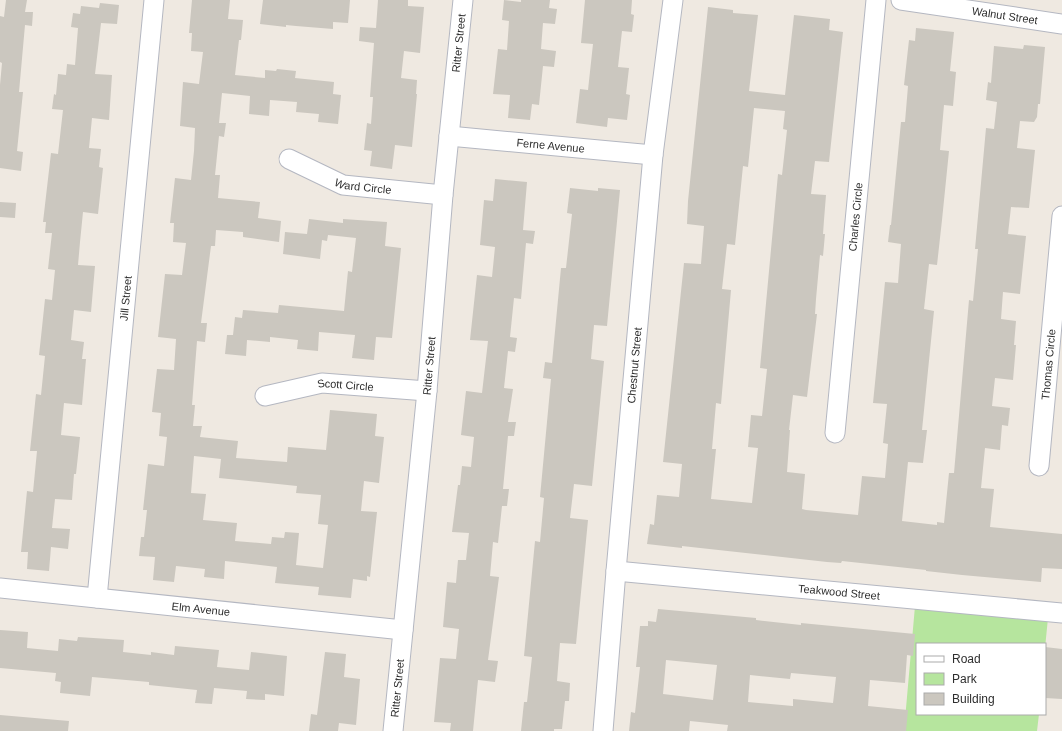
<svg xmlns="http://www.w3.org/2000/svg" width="1062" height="731" viewBox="0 0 1062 731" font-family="Arial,sans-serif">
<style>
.green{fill:#b6e59e}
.building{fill:#cbc7bf;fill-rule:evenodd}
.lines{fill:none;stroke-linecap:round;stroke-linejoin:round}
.street-casing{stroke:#b4b7c1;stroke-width:21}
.street{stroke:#fff;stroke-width:19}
.labels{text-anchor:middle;stroke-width:3;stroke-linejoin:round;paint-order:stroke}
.street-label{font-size:11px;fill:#2e2e2e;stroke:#fff}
</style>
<rect width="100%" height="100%" fill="#efe9e1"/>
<path class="green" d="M 915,606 L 1048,618 L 1045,648 L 1045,644 L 917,644 L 917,714 L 1039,714 L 1037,731 L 904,731 Z"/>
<g class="building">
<path d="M 6,0 L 27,0 L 25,12 L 33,12 L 32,26 L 25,25 L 19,92 L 23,92 L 17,151 L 23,152 L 21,171 L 0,168 L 0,85 L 2,63 L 0,62 L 0,16 L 4,17 Z"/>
<path d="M 192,0 L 230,0 L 228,19 L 243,20 L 241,40 L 239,40 L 235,75 L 265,78 L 265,70 L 276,71 L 277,69 L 296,71 L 295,78 L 334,82 L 333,94 L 341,95 L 338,124 L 318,122 L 319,114 L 296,112 L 297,102 L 270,100 L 269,116 L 249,114 L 250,96 L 222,93 L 219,123 L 226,123 L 224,137 L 219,136 L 215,175 L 220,175 L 218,198 L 260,202 L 258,218 L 281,221 L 279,242 L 243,237 L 243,232 L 216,230 L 215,246 L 211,246 L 201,323 L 207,323 L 205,342 L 197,341 L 192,405 L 195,405 L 193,426 L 202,426 L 200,437 L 238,441 L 236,458 L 287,462 L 288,447 L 326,450 L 330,410 L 377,414 L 375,436 L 384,437 L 379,483 L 364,481 L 361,511 L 377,512 L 370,577 L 367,576 L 367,581 L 353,579 L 351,598 L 318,595 L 319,587 L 275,583 L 277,567 L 225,561 L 224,579 L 204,577 L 205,569 L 176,566 L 174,582 L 153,580 L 155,557 L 139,556 L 141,537 L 144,537 L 147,510 L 143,510 L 148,464 L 164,466 L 167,437 L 159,436 L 161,413 L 152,412 L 157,369 L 174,370 L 176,339 L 158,337 L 165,274 L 182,275 L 186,243 L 173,242 L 174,223 L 170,223 L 175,178 L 191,180 L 194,151 L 195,128 L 180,126 L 183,82 L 199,84 L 203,52 L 191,51 L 192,33 L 189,33 ZM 194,456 L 221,459 L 219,478 L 297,486 L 296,493 L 321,495 L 318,524 L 328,525 L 323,568 L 296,565 L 299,533 L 285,532 L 284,538 L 272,537 L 271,544 L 235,541 L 237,523 L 203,520 L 206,494 L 191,493 Z"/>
<path d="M 263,0 L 350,0 L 348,23 L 333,22 L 333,29 L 296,26 L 286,25 L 286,27 L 260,24 Z"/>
<path d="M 378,0 L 408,0 L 408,6 L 424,7 L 420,53 L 404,51 L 401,78 L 417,80 L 416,94 L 417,94 L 412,147 L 395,145 L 392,169 L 370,166 L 372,151 L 364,150 L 367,123 L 371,124 L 373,97 L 370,97 L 374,43 L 359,41 L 360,27 L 376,28 Z"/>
<path d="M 504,0 L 521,2 L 521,0 L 550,0 L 549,8 L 557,9 L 555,24 L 543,23 L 541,49 L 556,51 L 554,67 L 543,66 L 539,105 L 532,104 L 530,120 L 508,118 L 510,95 L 493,94 L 498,49 L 507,50 L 509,21 L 502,20 Z"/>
<path d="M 585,0 L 632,0 L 631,14 L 634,15 L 632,32 L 622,31 L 618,67 L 629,68 L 626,94 L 630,95 L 627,120 L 608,118 L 607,127 L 576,123 L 580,89 L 588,90 L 593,44 L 581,43 Z"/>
<path d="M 100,3 L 119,5 L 117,24 L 101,23 L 95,74 L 112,75 L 109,120 L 92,118 L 89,148 L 101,149 L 99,167 L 103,168 L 98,214 L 83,212 L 80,242 L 78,265 L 95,266 L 91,312 L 74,310 L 71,340 L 84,342 L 82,359 L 86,359 L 82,405 L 64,403 L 61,435 L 80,437 L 76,474 L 74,474 L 72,500 L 55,499 L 52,528 L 70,529 L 68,549 L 51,547 L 49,571 L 27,569 L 28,552 L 21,552 L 27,491 L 33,492 L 37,451 L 30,451 L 36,394 L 41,395 L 45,356 L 39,355 L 41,337 L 45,299 L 52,300 L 55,270 L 48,269 L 52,233 L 45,233 L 46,222 L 43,222 L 51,153 L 58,154 L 63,110 L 52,109 L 54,94 L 56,95 L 58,74 L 66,75 L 67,64 L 75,65 L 78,28 L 71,27 L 73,13 L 80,14 L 81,6 L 99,8 Z"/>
<path d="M 708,7 L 733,10 L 733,13 L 758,15 L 749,91 L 785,95 L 794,15 L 830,19 L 829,30 L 843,32 L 829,162 L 815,161 L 811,194 L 826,195 L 824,220 L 823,234 L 825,234 L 823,256 L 820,255 L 816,299 L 815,314 L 817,314 L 807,397 L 793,395 L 789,430 L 790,430 L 787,472 L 805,474 L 802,509 L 806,510 L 858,515 L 862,476 L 885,478 L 888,444 L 883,443 L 887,404 L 873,403 L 885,282 L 898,283 L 901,244 L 888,242 L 890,225 L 891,225 L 901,122 L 905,122 L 908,86 L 904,85 L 909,40 L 915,41 L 916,28 L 954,32 L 950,71 L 956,72 L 953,106 L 944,105 L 940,150 L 949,151 L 942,220 L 937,265 L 929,264 L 924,309 L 934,311 L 922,430 L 927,430 L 923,463 L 908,462 L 902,521 L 937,525 L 937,522 L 944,523 L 949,473 L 954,473 L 969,300 L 973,301 L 978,249 L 975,249 L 986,128 L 994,129 L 997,102 L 986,100 L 988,82 L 991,83 L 994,46 L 1023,49 L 1024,45 L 1045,47 L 1040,104 L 1038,104 L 1037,117 L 1034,122 L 1020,121 L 1017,148 L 1035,150 L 1029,208 L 1011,207 L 1008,234 L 1026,236 L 1020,294 L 1003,292 L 1001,319 L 1016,321 L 1014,345 L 1016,345 L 1013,380 L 995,378 L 992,406 L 1010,408 L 1008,426 L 1002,425 L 1000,450 L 985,448 L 981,488 L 994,489 L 990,527 L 1062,534 L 1062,569 L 1042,568 L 1041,582 L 962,575 L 926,571 L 926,570 L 842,561 L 841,563 L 827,562 L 682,546 L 682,548 L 647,544 L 650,524 L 654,525 L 657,495 L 679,497 L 682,464 L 663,462 L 684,263 L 701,264 L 704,226 L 687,224 L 688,201 ZM 754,108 L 785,111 L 783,129 L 787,130 L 782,175 L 778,174 L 760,368 L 767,369 L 762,416 L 751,415 L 748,447 L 758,448 L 752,503 L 711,499 L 716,449 L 712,449 L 716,403 L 721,404 L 731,290 L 722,289 L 727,244 L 735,245 L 743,166 L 748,167 Z"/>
<path d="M 495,179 L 527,182 L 523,230 L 535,231 L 533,244 L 526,243 L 521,299 L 514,298 L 510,337 L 517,338 L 515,352 L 508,351 L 504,388 L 513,389 L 508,422 L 516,422 L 514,436 L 508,436 L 503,489 L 509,489 L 507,506 L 502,506 L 498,543 L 493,542 L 490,576 L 499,577 L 488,660 L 498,661 L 495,682 L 478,680 L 473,731 L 450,731 L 451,723 L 434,722 L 440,658 L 456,659 L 459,629 L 443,627 L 447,582 L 456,583 L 458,560 L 466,560 L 469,533 L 452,532 L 458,485 L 460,485 L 462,466 L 471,467 L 474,437 L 461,435 L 466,391 L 482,393 L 488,341 L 470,340 L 477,275 L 492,277 L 495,247 L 480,245 L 484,200 L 493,201 Z"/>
<path d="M 570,188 L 598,191 L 598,188 L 620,190 L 607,326 L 594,325 L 591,359 L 604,361 L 592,486 L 574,484 L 570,518 L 588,520 L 576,644 L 560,643 L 557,681 L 570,683 L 569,701 L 565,701 L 562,729 L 554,729 L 554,731 L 521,731 L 524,702 L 527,702 L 532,657 L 524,656 L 535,541 L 540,542 L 544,498 L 540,497 L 551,379 L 543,378 L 545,362 L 552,363 L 561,268 L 566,268 L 572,214 L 567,213 Z"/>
<path d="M 0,202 L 16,203 L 15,218 L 0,217 Z"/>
<path d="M 309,219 L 343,223 L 343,219 L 387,222 L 385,246 L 401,248 L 392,338 L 376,337 L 374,360 L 352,358 L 355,335 L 319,332 L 318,351 L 297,349 L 298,340 L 270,337 L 270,342 L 247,340 L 246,356 L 225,354 L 227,335 L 233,335 L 235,317 L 242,318 L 243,310 L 278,313 L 279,305 L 344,311 L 348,271 L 352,272 L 356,238 L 328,235 L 327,241 L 322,240 L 320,259 L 283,254 L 285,232 L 307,234 Z"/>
<path d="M 658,609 L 756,618 L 756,620 L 801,625 L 801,623 L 915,634 L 913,656 L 907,655 L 905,683 L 870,680 L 868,706 L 908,710 L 906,731 L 727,731 L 728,725 L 690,721 L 689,731 L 629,731 L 631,712 L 635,713 L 640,667 L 636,667 L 640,626 L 648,626 L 648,621 L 656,622 ZM 666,660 L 717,665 L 713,700 L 663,694 ZM 791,673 L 836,677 L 833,703 L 793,699 L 793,706 L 748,702 L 750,675 L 790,679 Z"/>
<path d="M 0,630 L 28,632 L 27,648 L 58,651 L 59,639 L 77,641 L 78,637 L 124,640 L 123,652 L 151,655 L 151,652 L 174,655 L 175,646 L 219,650 L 217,667 L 249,670 L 251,652 L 287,656 L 284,696 L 265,694 L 265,700 L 246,699 L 247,691 L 214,688 L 212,704 L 195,703 L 197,690 L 149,685 L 149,682 L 92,677 L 90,696 L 60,693 L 61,682 L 55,681 L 56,673 L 0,668 Z"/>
<path d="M 1045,647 L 1062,649 L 1062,699 L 1045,698 L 1046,668 L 1045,668 Z"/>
<path d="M 325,652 L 346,654 L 344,677 L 360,679 L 356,725 L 339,723 L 338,731 L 309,731 L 311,714 L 317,715 Z"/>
<path d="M 0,715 L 69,721 L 68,731 L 0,731 Z"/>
</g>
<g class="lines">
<defs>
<g id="street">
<path id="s1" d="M 901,0 L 1062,24"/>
<path id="s2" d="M 449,136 L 653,155"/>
<path id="s3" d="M 289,159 L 343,185 L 443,195"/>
<path id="s4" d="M 265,396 L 322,383 L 427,391"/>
<path id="s5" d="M 835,433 L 876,0"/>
<path id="s6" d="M 1039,466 L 1062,216"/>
<path id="s7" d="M 616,571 L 1062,613"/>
<path id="s8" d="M 0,588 L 403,630"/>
<path id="s9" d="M 97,598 L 154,0"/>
<path id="s10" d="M 393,731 L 427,391 L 443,195 L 463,0"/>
<path id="s11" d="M 603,731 L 616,571 L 653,155 L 673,0"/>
</g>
</defs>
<use href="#street" class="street-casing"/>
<use href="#street" class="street"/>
</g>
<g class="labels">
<g class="street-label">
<text dy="4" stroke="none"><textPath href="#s1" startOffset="105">Walnut Street</textPath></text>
<text dy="4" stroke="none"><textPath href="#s10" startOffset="691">Ritter Street</textPath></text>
<text dy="4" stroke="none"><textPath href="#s2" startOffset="102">Ferne Avenue</textPath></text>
<text dy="4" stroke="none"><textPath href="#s3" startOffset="80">Ward Circle</textPath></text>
<text dy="4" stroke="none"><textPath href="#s5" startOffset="217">Charles Circle</textPath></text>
<text dy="4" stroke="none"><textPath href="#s9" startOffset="301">Jill Street</textPath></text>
<text dy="4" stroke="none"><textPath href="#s11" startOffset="367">Chestnut Street</textPath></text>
<text dy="4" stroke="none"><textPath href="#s6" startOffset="102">Thomas Circle</textPath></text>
<text dy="4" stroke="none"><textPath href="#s10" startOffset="367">Ritter Street</textPath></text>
<text dy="4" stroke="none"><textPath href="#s4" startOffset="82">Scott Circle</textPath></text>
<text dy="4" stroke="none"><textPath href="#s7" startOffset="224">Teakwood Street</textPath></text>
<text dy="4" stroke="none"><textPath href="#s8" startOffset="202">Elm Avenue</textPath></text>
<text dy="4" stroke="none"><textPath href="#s10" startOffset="43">Ritter Street</textPath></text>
</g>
</g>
<rect x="916" y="643" width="130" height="72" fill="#ffffff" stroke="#ababab"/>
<rect x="924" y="656" width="20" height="6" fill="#ffffff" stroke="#ababab"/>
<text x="952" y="663" font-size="12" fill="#2e2e2e">Road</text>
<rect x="924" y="673" width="20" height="12" fill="#b6e59e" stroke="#ababab"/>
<text x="952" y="683" font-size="12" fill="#2e2e2e">Park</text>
<rect x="924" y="693" width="20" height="12" fill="#cbc7bf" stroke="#ababab"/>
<text x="952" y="703" font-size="12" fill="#2e2e2e">Building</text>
</svg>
